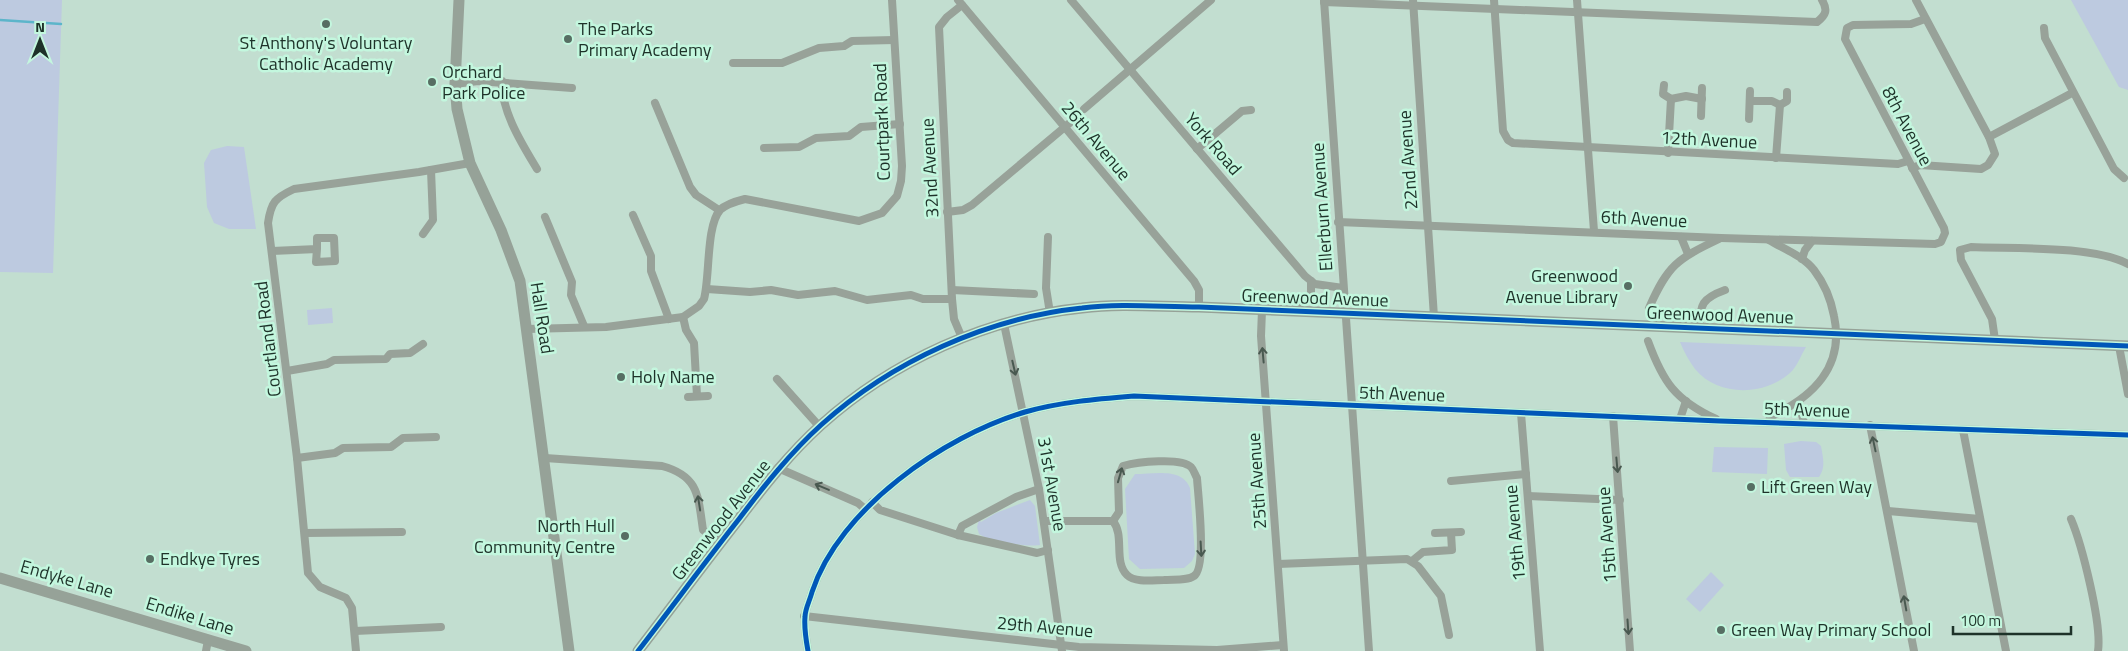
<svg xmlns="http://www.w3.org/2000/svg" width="2128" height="651" viewBox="0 0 2128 651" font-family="'Titillium Web',sans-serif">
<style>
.green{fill:#bdcae0}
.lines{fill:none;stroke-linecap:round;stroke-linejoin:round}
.stream{stroke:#5cb5ca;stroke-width:2.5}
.street{stroke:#98a299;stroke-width:8}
.secondary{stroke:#96a298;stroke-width:11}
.cycleway-casing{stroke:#c3f7de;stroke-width:8}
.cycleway{stroke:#0057b8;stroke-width:5}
.oneway{stroke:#495950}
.poi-dot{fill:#576e63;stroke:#c3f7de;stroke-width:2}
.labels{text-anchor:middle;stroke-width:5;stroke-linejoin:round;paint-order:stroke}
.poi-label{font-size:18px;fill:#1e3229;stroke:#c3f7de;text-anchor:start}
.street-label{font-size:18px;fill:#1e3229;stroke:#c3f7de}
</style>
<rect width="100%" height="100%" fill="#c2ded0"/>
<g class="green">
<path d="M 0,0 L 62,0 L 53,273 L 0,272 Z"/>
<path d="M 2071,0 L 2128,0 L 2128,90 L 2119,87 Z"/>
<path d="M 227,146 L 244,147 L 256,229 L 229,229 L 214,223 L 207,207 L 204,163 L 211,150 Z"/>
<path d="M 332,308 L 333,323 L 308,325 L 307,310 Z"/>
<path d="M 1680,342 L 1806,347 C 1801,355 1797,367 1790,373 C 1764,396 1718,397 1695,369 C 1689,361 1684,352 1680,342 Z"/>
<path d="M 1801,441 L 1816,442 L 1821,446 C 1823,458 1826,467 1819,477 L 1790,477 L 1786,470 L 1784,444 Z"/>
<path d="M 1714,447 L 1768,448 L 1767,474 L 1712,472 Z"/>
<path d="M 1135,474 C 1154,474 1182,467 1190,488 L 1195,554 L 1192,561 L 1184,568 L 1140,569 L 1129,559 L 1125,489 Z"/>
<path d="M 1030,500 L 1035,506 L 1040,545 C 1028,547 990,542 979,534 L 977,527 L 979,520 L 981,522 L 996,513 Z"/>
<path d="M 1711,572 L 1724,585 L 1700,612 L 1686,599 Z"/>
</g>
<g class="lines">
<path class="stream" d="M 0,20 L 61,24"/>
<g class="street">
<path d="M 958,0 L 1194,281 L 1199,290 L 1199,307"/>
<path d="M 1071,0 L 1305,276 L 1315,284 L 1343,288"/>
<path d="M 1324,0 L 1369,651"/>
<path d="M 1413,0 L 1434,317"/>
<path d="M 1494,0 L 1503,131 L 1508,140 L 1513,143 L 1898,164 L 1908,161"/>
<path d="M 1577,0 L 1594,231"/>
<path d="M 1324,2 L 1817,22 C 1826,15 1828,10 1822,0"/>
<path d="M 962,5 L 947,17 L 939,27 L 952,299 L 954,319 L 962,338"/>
<path d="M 2044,28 L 2045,38 L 2114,169 L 2124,178"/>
<path d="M 733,63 L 782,63 L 819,48 L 844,46 L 852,41 L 894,40"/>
<path d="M 502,81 C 501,111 522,144 537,169"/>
<path d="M 455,84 L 478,81 L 572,88"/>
<path d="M 1664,85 L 1663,94 L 1671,99 L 1668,153"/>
<path d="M 1671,99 L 1686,96 L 1702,99"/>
<path d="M 1750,101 L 1772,101 L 1780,105"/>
<path d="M 655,103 L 690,187 L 696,195 L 719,210"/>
<path d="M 1084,109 L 1211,0"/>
<path d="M 1701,116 L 1702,88"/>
<path d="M 1749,119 L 1750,91"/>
<path d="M 1989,137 L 2072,93"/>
<path d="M 764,148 L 799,147 L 816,138 L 849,136 L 861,127 L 900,124"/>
<path d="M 1197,149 L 1242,111 L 1251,110"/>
<path d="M 1776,158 L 1780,105 L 1787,101 L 1787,92"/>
<path d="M 1912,168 L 1920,165 L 1981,169 L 1988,165 L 1995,154 L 1989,137 L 1916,0"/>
<path d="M 947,212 L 963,210 L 972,205 L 1072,121"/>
<path d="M 633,215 L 651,256 L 651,271 L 669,319"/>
<path d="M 545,217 L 572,282 L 571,295 L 584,326"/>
<path d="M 1338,222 L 1721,238 L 1935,244 L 1941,242 L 1945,233 L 1944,228 L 1845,39 L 1847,28 L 1853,25 L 1911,24 L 1925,19"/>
<path d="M 423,234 L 433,220 L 431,170"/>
<path d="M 1048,237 L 1046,288 L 1050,313"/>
<path d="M 1681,237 L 1688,254"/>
<path d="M 1769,240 C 1784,249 1803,256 1814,270 C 1824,283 1831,300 1834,316 C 1845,367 1813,397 1770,417 L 1769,422"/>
<path d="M 272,251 L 317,249 L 317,238 L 334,238 L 335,261 L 316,262 L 317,249"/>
<path d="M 1802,259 L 1805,250 L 1812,241"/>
<path d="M 707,289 L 750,292 L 771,290 L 798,295 L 835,291 L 867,300 L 911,295 L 923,299 L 952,299"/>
<path d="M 952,290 L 1034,294"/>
<path d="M 1649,308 C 1668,265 1677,259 1719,239"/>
<path d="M 1262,310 L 1261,336 L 1284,651"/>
<path d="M 1298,311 L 1311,295 L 1311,281"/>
<path d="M 683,317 L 686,330 L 694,343 L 697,396"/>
<path d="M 1004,324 L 1039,489 L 1062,651"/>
<path d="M 1700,328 C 1699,304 1703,298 1725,290"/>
<path d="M 527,329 L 606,327 L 683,317 L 699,306 L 704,299 C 710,277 706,226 720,210 C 726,204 737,201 745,199 L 859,221 L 882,213 L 897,196 L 901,181 L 902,166 L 892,0"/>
<path d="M 1995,340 L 1992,319 L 1961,260 L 1960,250 L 1971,247 C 2012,249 2093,245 2128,264"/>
<path d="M 1648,341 C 1663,382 1675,400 1716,419"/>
<path d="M 2119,346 L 2128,394"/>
<path d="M 287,371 L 327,364 L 334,360 L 386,359 L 390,354 L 410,353 L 423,344"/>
<path d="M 777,379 L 819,426"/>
<path d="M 688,397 L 708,396"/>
<path d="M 1799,402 L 1804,423"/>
<path d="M 1521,413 L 1540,651"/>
<path d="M 1613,416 L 1630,651"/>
<path d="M 1680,419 L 1686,401"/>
<path d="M 1870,425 L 1914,651"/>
<path d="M 1963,430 L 2006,651"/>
<path d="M 297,458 L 335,453 L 343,448 L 391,447 L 403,438 L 436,437"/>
<path d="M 545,458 L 662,466 C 699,476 698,496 703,530 L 720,542"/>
<path d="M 778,468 L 858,503 L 865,509"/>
<path d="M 1451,481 L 1526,474"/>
<path d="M 1528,496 L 1620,500"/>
<path d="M 872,502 L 880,510 L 958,535 L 1037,553 L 1048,550"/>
<path d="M 1888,511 L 1980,519"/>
<path d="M 2071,519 C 2082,545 2102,624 2098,651"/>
<path d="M 1045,521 L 1113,521 L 1119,512 L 1118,478 L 1123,466 C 1137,462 1181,457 1191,467 C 1194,470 1195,475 1197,478 C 1198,495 1207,568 1194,576 C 1187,581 1173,579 1164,580 C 1154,580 1135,583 1127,575 C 1113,561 1125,536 1113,521"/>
<path d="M 305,533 L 402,532"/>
<path d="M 1435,533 L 1461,532"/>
<path d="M 958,535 L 962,526 L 1016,497 L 1039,489"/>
<path d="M 1412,561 L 1423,552 L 1452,550 L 1451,533"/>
<path d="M 1278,564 L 1407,559 L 1418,566 L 1441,596 L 1449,635"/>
<path d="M 804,616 L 1079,647 L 1217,650 L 1283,645"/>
<path d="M 355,631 L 441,627"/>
<path d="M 206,651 L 208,640"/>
<path d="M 356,651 L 352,608 L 346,598 L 320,587 L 308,573 L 297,458 L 268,223 C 271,202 275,198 294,189 L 419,172 L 470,163"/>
<path d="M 808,651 C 806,640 804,628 805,617 C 805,609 810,600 812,592 C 839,509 944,436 1025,412 C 1060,402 1097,399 1134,396 L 1720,421 L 2128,435"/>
</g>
<g class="secondary">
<path d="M 459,0 L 455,84 L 457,109 L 470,163 L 501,230 L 520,281 L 569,651"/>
<path d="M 0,578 L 246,651"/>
<path d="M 638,651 C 672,607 705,562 739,519 C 764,486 790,453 821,425 C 892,361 987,318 1082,308 C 1121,303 1161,307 1199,307 L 2128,346"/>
</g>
<defs>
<g id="cycleway">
<path d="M 638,651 C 672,607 705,562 739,519 C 764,486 790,453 821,425 C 892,361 987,318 1082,308 C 1121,303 1161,307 1199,307 L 2128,346"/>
<path d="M 808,651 C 806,640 804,628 805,617 C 805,609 810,600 812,592 C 839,509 944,436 1025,412 C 1060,402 1097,399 1134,396 L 1720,421 L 2128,435"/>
</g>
</defs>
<use href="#cycleway" class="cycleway-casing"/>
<use href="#cycleway" class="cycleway"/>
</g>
<defs><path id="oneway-shaft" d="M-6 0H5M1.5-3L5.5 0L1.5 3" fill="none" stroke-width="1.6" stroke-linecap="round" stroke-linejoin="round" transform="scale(1.25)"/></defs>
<g class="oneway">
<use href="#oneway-shaft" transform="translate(1263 355) rotate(-95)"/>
<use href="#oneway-shaft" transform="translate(1014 368) rotate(77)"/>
<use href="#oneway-shaft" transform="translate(1874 444) rotate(-102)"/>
<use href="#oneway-shaft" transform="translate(1617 465) rotate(85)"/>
<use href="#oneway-shaft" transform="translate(1120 475) rotate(-74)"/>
<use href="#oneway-shaft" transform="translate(822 487) rotate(-157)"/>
<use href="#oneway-shaft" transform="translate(699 503) rotate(-99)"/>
<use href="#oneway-shaft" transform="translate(1201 549) rotate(87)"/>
<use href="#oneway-shaft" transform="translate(1905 603) rotate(-100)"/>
<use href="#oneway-shaft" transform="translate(1628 627) rotate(86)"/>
</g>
<g class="poi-dot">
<circle cx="326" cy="24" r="5"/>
<circle cx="568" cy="39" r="5"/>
<circle cx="432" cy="82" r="5"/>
<circle cx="1628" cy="286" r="5"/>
<circle cx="621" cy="377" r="5"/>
<circle cx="1751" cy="487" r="5"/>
<circle cx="625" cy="536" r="5"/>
<circle cx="150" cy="559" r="5"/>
<circle cx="1721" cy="630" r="5"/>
</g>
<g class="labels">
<g class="poi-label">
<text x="578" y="35">The Parks<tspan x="578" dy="21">Primary Academy</tspan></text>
<text x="326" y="49" text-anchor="middle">St Anthony's Voluntary<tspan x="326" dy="21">Catholic Academy</tspan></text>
<text x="442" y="78">Orchard<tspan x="442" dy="21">Park Police</tspan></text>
<text x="1618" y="282" text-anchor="end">Greenwood<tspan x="1618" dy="21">Avenue Library</tspan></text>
<text x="631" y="383">Holy Name</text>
<text x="1761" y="493">Lift Green Way</text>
<text x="615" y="532" text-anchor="end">North Hull<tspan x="615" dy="21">Community Centre</tspan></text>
<text x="160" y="565">Endkye Tyres</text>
<text x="1731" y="636">Green Way Primary School</text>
</g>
<g class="street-label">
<text transform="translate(882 122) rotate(-92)" y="6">Courtpark Road</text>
<text transform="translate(1907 126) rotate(62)" y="6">8th Avenue</text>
<text transform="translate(1709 140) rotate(3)" y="6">12th Avenue</text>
<text transform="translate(1096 141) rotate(50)" y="6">26th Avenue</text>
<text transform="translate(1213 144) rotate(49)" y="6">York Road</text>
<text transform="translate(1408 160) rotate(-94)" y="6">22nd Avenue</text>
<text transform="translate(930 168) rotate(-93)" y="6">32nd Avenue</text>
<text transform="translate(1322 207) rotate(-94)" y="6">Ellerburn Avenue</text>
<text transform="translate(1644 219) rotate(3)" y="6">6th Avenue</text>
<text transform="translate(1315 298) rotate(2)" y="6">Greenwood Avenue</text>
<text transform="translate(1720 315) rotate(2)" y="6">Greenwood Avenue</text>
<text transform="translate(542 318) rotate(81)" y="6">Hall Road</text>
<text transform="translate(268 339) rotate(-97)" y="6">Courtland Road</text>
<text transform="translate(1402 394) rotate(2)" y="6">5th Avenue</text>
<text transform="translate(1807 410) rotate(2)" y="6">5th Avenue</text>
<text transform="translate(1257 481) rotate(-94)" y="6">25th Avenue</text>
<text transform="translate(1052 484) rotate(80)" y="6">31st Avenue</text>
<text transform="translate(721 520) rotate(-52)" y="6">Greenwood Avenue</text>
<text transform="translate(1515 533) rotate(-95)" y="6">19th Avenue</text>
<text transform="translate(1607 535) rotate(-94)" y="6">15th Avenue</text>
<text transform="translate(67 579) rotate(16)" y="6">Endyke Lane</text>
<text transform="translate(190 616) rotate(17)" y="6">Endike Lane</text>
<text transform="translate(1045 627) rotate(5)" y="6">29th Avenue</text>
</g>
</g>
<g transform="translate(40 40)" stroke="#c3f7de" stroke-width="4" paint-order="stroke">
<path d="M0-4L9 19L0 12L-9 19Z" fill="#1e3229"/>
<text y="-8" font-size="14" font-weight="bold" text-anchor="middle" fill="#1e3229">N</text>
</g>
<path d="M1953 626v8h118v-8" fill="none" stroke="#1e3229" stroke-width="2.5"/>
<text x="1960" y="626" font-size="15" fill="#1e3229" stroke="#c3f7de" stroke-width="4" paint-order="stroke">100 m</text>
</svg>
